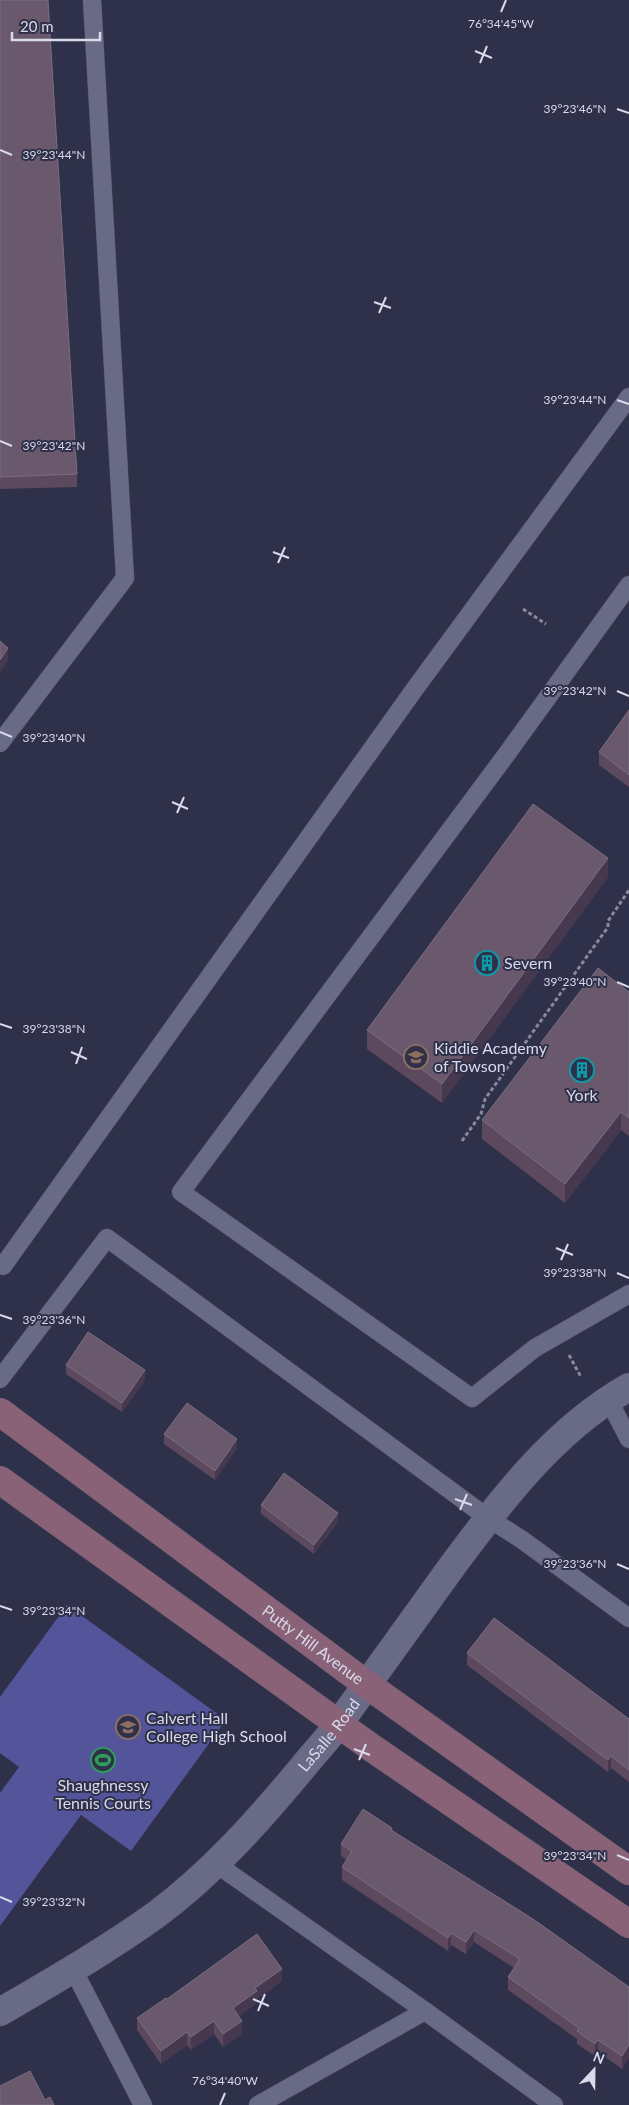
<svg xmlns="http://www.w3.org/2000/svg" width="629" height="2105" viewBox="0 0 629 2105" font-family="Lato,sans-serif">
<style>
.garden{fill:#53549a}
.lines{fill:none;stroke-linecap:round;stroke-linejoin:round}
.lane-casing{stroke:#494b5f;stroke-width:19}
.street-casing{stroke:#494b5f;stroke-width:29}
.secondary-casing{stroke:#494b5f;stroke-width:29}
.path{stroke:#88899d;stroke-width:3;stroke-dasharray:4 2.5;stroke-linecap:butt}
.lane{stroke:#686a86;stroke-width:18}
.street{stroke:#686a86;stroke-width:28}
.secondary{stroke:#8a6278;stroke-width:28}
.wall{fill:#5c495e}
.shaded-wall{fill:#45384f}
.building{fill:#6a596d;stroke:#7b6d81}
.ticks{fill:none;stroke:#d9dbeb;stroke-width:2}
.labels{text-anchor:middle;stroke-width:4;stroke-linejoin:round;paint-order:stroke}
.poi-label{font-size:16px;fill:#d9dbeb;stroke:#2f3049;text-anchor:start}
.street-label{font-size:16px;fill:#d9dbeb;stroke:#2f3049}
.ticks-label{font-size:12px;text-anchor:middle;fill:#d9dbeb;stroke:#2f3049;stroke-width:4;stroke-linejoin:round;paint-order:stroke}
</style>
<rect width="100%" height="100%" fill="#2f3049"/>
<path class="garden" d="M 67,1605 L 226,1720 L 131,1851 L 81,1815 L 0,1926 L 0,1793 L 19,1767 L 0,1753 L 0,1697 Z"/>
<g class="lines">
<defs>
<g id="lane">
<path d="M 629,585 L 506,755 L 181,1192 L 472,1398 L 535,1348 L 629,1294"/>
<path d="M 0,743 L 125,578 L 92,0"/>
<path d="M 0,1263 L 3,1266 L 414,690 L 629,397"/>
<path d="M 0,1379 L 107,1238 L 488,1518 L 521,1539 L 629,1618"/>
<path d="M 608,1399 L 629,1439"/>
<path d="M 215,1863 L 425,2011"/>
<path d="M 73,1969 L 143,2105"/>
<path d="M 258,2105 L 425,2011 L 554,2105"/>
</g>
<g id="street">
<path id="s1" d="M 0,2012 C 53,1981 107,1950 157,1914 C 212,1873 259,1820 303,1767 C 315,1752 329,1738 340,1722 C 378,1670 415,1617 453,1565 C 504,1497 554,1430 629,1387"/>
</g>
<g id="secondary">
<path id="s2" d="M 0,1412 L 366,1684 L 629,1871"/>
<path d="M 0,1480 L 372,1748 L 629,1924"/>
</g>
</defs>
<use href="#lane" class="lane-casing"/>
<use href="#street" class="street-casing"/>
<use href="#secondary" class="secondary-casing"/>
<g class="path">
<path d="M 523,609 L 546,624"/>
<path d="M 462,1141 L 481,1114 L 485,1099 L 608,927 L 608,921 L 629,890"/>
<path d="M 569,1355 L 581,1377"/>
</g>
<use href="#lane" class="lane"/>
<use href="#street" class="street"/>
<use href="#secondary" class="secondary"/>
</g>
<g class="wall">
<path d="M 0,0 L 77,474 L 77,487 L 0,489 Z"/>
<path d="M 629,710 L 629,787 L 599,765 L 599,752 Z"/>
<path d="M 608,877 L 442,1103 L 367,1049 L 367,1030 Z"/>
<path d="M 629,992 L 629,1136 L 621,1130 L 565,1203 L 482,1139 L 482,1120 Z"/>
<path d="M 66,1365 L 145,1380 L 122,1412 L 66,1374 Z"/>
<path d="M 164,1434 L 237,1448 L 215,1480 L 164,1444 Z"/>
<path d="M 261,1505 L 338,1522 L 314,1554 L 261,1514 Z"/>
<path d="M 467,1653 L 629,1719 L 629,1782 L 611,1768 L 608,1772 L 467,1665 Z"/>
<path d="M 392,1830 L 629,1987 L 629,2058 L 622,2069 L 598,2052 L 595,2056 L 577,2044 L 577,2039 L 508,1990 L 508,1977 L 514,1968 L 474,1942 L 466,1954 L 451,1945 L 448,1951 L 342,1880 L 342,1867 L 347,1860 L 341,1856 L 341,1844 Z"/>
<path d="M 282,1981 L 257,1999 L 257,2003 L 239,2016 L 242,2034 L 223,2047 L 214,2034 L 191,2050 L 187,2045 L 161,2064 L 137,2030 L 137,2018 L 167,1999 Z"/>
</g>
<g class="shaded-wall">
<path d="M 8,648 L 8,661 L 0,673 L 0,660 Z"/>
<path d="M 608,858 L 608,877 L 442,1103 L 442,1084 Z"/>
<path d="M 621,1112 L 621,1130 L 565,1203 L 565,1184 Z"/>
<path d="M 145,1370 L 145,1380 L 122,1412 L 122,1403 Z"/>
<path d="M 237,1439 L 237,1448 L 215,1480 L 215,1471 Z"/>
<path d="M 338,1513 L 338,1522 L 314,1554 L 314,1545 Z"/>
<path d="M 611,1756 L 611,1768 L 608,1772 L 608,1760 Z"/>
<path d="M 474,1930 L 474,1942 L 466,1954 L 466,1942 Z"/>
<path d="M 451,1933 L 451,1945 L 448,1951 L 448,1938 Z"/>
<path d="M 282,1969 L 282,1981 L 257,1999 L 257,2003 L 233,2021 L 233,2008 L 255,1988 Z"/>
<path d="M 214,2021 L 214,2034 L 191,2050 L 191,2037 Z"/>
<path d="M 242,2021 L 242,2034 L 223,2047 L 223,2034 Z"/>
<path d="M 187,2032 L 187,2045 L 161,2064 L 161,2051 Z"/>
<path d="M 598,2040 L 598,2052 L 595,2056 L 595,2044 Z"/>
<path d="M 629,2045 L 629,2058 L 622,2069 L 622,2056 Z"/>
</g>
<g class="building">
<path d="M 0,0 L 48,0 L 77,474 L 0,477 Z"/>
<path d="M 0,641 L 8,648 L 0,660 Z"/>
<path d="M 629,710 L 629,775 L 599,752 Z"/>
<path d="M 533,804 L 608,858 L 442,1084 L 367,1030 Z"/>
<path d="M 598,968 L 629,992 L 629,1118 L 621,1112 L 565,1184 L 482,1120 Z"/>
<path d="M 88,1332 L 145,1370 L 122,1403 L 66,1365 Z"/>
<path d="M 187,1403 L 237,1439 L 215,1471 L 164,1434 Z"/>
<path d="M 284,1473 L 338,1513 L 314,1545 L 261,1505 Z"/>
<path d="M 494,1618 L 629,1719 L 629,1770 L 611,1756 L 608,1760 L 467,1653 Z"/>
<path d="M 363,1809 L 392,1828 L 391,1830 L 533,1919 L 629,1987 L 629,2045 L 622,2056 L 598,2040 L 595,2044 L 577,2031 L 579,2028 L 508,1977 L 520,1959 L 474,1930 L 466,1942 L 451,1933 L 448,1938 L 342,1867 L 352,1851 L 341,1844 Z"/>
<path d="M 257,1934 L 282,1969 L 255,1988 L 257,1991 L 233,2008 L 242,2021 L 223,2034 L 214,2021 L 191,2037 L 187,2032 L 161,2051 L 137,2018 L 166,1998 L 167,1999 Z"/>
<path d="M 30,2071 L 45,2100 L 50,2097 L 54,2105 L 0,2105 L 0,2086 Z"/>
</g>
<path class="ticks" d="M 501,12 L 506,0M 475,51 L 492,58M 480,63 L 487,46M 617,109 L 629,113M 0,150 L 12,155M 374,302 L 391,308M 379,313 L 386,297M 617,400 L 629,404M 0,441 L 12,446M 273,552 L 289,558M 278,563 L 285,547M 617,691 L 629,696M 0,732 L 12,737M 172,802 L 188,809M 177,813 L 184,797M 617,982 L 629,987M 0,1024 L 12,1028M 71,1052 L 87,1059M 76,1064 L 82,1047M 556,1248 L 573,1255M 561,1260 L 568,1244M 617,1273 L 629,1278M 0,1315 L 12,1319M 455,1499 L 472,1505M 460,1510 L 467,1494M 617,1564 L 629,1569M 0,1606 L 12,1610M 354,1749 L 370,1755M 359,1760 L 366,1744M 617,1855 L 629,1860M 0,1897 L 12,1902M 253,1999 L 269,2006M 258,2011 L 265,1994M 220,2105 L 225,2093"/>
<defs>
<symbol id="building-ring" viewBox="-11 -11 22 22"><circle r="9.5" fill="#2f3049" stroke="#0f9aa8" stroke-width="1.5"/><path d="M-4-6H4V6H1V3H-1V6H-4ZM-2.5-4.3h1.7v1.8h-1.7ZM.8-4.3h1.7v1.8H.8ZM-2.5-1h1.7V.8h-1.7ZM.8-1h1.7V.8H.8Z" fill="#0f9aa8"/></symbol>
<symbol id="school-ring" viewBox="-11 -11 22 22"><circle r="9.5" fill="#2f3049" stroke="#8d6e63" stroke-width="1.5"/><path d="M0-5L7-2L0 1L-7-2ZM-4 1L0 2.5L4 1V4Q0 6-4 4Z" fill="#8d6e63"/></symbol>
<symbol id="stadium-ring" viewBox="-11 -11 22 22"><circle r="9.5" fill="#2f3049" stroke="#2e9e5b" stroke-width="1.5"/><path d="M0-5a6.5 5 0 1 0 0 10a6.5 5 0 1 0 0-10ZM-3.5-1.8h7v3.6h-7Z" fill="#2e9e5b"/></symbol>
</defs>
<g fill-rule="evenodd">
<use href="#building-ring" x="473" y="949" width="28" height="28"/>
<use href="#school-ring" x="402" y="1043" width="28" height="28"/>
<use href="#building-ring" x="568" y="1056" width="28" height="28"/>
<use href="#school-ring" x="114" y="1713" width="28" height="28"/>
<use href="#stadium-ring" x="89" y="1746" width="28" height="28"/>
</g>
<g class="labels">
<g class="poi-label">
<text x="504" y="969">Severn</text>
<text x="434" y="1054">Kiddie Academy<tspan x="434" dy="18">of Towson</tspan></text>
<text x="582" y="1101" text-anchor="middle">York</text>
<text x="146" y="1724">Calvert Hall<tspan x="146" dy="18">College High School</tspan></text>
<text x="103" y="1791" text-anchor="middle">Shaughnessy<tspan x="103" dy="18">Tennis Courts</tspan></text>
</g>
<g class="street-label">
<text dy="6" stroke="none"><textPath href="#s2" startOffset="390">Putty Hill Avenue</textPath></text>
<text dy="6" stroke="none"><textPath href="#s1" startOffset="434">LaSalle Road</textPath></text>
</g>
</g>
<g class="ticks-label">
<text x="501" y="28">76°34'45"W</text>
<text x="575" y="113">39°23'46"N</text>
<text x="54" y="159">39°23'44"N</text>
<text x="575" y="404">39°23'44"N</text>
<text x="54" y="450">39°23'42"N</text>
<text x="575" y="695">39°23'42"N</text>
<text x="54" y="742">39°23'40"N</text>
<text x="575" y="986">39°23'40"N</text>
<text x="54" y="1033">39°23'38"N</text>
<text x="575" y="1277">39°23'38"N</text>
<text x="54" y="1324">39°23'36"N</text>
<text x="575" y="1568">39°23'36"N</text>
<text x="54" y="1615">39°23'34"N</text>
<text x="575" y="1860">39°23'34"N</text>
<text x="54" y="1906">39°23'32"N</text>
<text x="225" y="2085">76°34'40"W</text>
</g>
<g transform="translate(594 2070) rotate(22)" stroke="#2f3049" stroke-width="4" paint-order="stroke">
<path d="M0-4L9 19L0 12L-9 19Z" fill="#d9dbeb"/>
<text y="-8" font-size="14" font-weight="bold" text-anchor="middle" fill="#d9dbeb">N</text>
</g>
<path d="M12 32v8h88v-8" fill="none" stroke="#d9dbeb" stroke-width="2.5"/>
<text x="20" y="32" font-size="15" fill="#d9dbeb" stroke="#2f3049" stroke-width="4" paint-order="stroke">20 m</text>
</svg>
